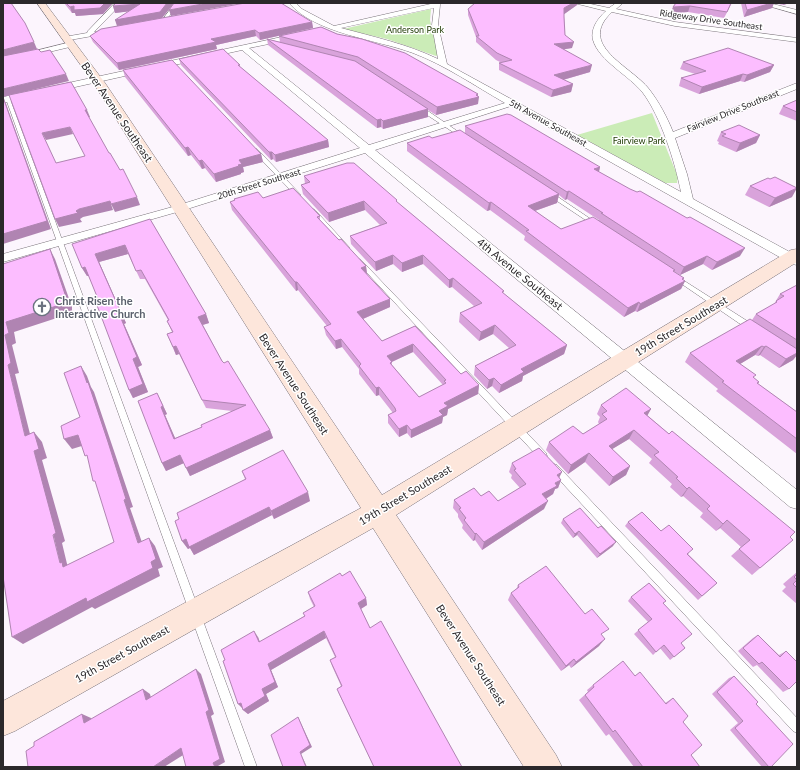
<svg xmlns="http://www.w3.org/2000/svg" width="800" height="770" viewBox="0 0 800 770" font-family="Lato,sans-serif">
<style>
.green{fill:#cbecb7}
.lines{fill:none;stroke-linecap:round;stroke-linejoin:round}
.lane-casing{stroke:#7a737a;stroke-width:1}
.street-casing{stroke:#7a737a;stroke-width:1}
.secondary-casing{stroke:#7a737a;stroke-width:1}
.lane{fill:#fff;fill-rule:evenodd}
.street{fill:#fff;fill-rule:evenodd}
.secondary{fill:#fde6db;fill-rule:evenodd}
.wall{fill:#d9a3db;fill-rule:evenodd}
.shaded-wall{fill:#b084b2}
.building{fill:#fcbdff;stroke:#b084b2;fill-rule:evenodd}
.labels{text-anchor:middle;stroke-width:3;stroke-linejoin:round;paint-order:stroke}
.far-street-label{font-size:9px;fill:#2b282b;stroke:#fff}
.far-park-label{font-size:9px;fill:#213c06;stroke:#fff}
.street-label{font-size:11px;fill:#2b282b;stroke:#fff}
.worship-label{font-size:11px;font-weight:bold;fill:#5b616d;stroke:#fff;text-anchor:start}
</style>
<rect width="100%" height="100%" fill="#fcf5fd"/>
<g class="green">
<path d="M 431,9 L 430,20 L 438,55 L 436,56 L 387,39 L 343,29 Z"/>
<path d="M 652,113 L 678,177 L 677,183 L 665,183 L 577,135 Z"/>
</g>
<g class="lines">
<defs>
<g id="lane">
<path d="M 175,3 L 179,3 L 167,19 L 167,22 L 165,22 L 163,19 Z"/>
<path d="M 8,98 L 10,99 L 257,767 L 245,767 L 6,99 Z"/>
<path d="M 420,107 L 422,107 L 466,137 L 462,138 L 418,109 L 418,108 Z"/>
<path d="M 253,149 L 257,149 L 300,194 L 300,196 L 296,196 L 253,151 Z"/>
<path d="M 548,193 L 552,193 L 598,224 L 595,226 L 593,225 L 548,195 Z"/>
<path d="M 313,209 L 315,210 L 349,247 L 349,249 L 345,249 L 311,212 L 311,210 Z"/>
<path d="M 359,259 L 361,260 L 546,453 L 547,456 L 546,459 L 543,460 L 540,459 L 357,262 L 356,261 Z"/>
<path d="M 675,275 L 755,326 L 756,328 L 755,330 L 749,330 L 673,278 L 672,277 Z"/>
<path d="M 554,464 L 557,465 L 797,718 L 797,733 L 793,731 L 551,471 L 549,468 L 551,465 Z"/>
</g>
<g id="street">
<path d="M 115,3 L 122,3 L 94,32 L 113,29 L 115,30 L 115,32 L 64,41 L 64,37 L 87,33 L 88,31 Z"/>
<path d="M 289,3 L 296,3 L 302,9 L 334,26 L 435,3 L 442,3 L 440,5 L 438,25 L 447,64 L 681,192 C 675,162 661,117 643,93 C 630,76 599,61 593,40 C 590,29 598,18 606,11 L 574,3 L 586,3 L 609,8 L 616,3 L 623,3 L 616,9 L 675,22 L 797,38 L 797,42 L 675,26 L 612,12 C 576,45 631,66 649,89 C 659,102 667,117 673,132 L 797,83 L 797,89 L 675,138 L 687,174 L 693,199 L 797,256 L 797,265 L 792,264 L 511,106 L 375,150 L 797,490 L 797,509 L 790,507 L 365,153 L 184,210 L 3,262 L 3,254 L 176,206 L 360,148 L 242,50 L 3,103 L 3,97 L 300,33 L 303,33 L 303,37 L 249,48 L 369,145 L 505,103 C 475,86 445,65 413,53 C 375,39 316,34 289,3 ZM 434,8 L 432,25 L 438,59 C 407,44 374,37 341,28 Z"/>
<path d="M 758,3 L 769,3 L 797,10 L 797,14 Z"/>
<path d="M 71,42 L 75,44 L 74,46 L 3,63 L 3,59 Z"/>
</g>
<path id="secondary" d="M 37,3 L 45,3 L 105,83 L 382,495 L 791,250 L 797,249 L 797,262 L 396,515 L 556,755 L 562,767 L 524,767 L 373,528 L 15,731 L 3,736 L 3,701 L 361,508 L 94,84 Z"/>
</defs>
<use href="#lane" class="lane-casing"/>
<use href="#street" class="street-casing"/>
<use href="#secondary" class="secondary-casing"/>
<use href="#lane" class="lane"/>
<use href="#street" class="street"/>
<use href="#secondary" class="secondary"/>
</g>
<g class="wall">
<path d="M 64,3 L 113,3 L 103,14 L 76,16 L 75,13 L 72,13 Z"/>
<path d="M 116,3 L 174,3 L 162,18 L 312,22 L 313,28 L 260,40 L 256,36 L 216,45 L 217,49 L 119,70 L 93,42 L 90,36 L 117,26 L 129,11 L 115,13 L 113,6 Z"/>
<path d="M 676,3 L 732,3 L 724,18 L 688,12 L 671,13 L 673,7 Z"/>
<path d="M 741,3 L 774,3 L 772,8 L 744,17 Z"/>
<path d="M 775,3 L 790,3 L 783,5 Z"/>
<path d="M 577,5 L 564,14 L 565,35 L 572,48 L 564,49 L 590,72 L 563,80 L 573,84 L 571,92 L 551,97 L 499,70 L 499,63 L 502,63 L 496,60 L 476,42 L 476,37 L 468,15 L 468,9 Z"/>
<path d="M 321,27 L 478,94 L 478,104 L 436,115 L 428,110 L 428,117 L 383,129 L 381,127 L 377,128 L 268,45 L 267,39 L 280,42 L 279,36 Z"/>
<path d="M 179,59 L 240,65 L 240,67 L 328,140 L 329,147 L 276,162 L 273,159 L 271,160 L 181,65 Z"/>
<path d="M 683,62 L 774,65 L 770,72 L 744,82 L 740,81 L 699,94 L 679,86 L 681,78 L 695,74 L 680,69 Z"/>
<path d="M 123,70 L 261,154 L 263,162 L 243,167 L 244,172 L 241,173 L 241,174 L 216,182 L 205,168 L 202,169 L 191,155 L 188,156 L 125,77 Z"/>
<path d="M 797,100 L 797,121 L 779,114 L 783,106 Z"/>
<path d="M 465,126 L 600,167 L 599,172 L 740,256 L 712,270 L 703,264 L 680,275 L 675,272 L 674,272 L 684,278 L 683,280 L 685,281 L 681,289 L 637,312 L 635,311 L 624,317 L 524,240 L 525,236 L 490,210 L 487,211 L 407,151 L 407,143 L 465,133 ZM 559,195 L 565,200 L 567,199 L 599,220 L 561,229 L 535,211 L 557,203 Z"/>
<path d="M 721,132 L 760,135 L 756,143 L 736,152 L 718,144 L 719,142 L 717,141 Z"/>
<path d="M 304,176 L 397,202 L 504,291 L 503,293 L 567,345 L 564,354 L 523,376 L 522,381 L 499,393 L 492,386 L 487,389 L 474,375 L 475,366 L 509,348 L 493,334 L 479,341 L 459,322 L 460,313 L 474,306 L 452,287 L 449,288 L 423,264 L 402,272 L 393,264 L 376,271 L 351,244 L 350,236 L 380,225 L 365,210 L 329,222 L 303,194 L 301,185 L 305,184 Z"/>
<path d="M 770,179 L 792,197 L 769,207 L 745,195 L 750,186 Z"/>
<path d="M 263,198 L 320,216 L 320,220 L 339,240 L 366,266 L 367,274 L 390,307 L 363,319 L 382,341 L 415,326 L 461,374 L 479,385 L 478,394 L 448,409 L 447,415 L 443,417 L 442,423 L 411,438 L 407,433 L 399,437 L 388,423 L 388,415 L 393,413 L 379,395 L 376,396 L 359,374 L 359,369 L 342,347 L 336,349 L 326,335 L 324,327 L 327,326 L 298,290 L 296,291 L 232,210 L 230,202 L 234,201 L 234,199 ZM 413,352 L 443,385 L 419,397 L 392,365 L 392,362 Z"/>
<path d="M 150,219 L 206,314 L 209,323 L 203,325 L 222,361 L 270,430 L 273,438 L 190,476 L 184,463 L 166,471 L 162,463 L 161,401 L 167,414 L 165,415 L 175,438 L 202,427 L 232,411 L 206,408 L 179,354 L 176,355 L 167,334 L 172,332 L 167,321 L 168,320 L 145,279 L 140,279 L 128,254 L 99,262 L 126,323 L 124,324 L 142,365 L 138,367 L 148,392 L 133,398 L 129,390 L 98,299 L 89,276 L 87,276 L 82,268 Z"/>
<path d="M 797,285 L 797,355 L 793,360 L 779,368 L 760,355 L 758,356 L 755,355 L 740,364 L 754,378 L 759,382 L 758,384 L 797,412 L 797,454 L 716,391 L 718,389 L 685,362 L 690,353 L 752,320 L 756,314 L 774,304 L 780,294 Z"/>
<path d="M 601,405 L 651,409 L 647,415 L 793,540 L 752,575 L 731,556 L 741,547 L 720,528 L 716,531 L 700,517 L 703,513 L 683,496 L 681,497 L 670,487 L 672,484 L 649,463 L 652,459 L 629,439 L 612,449 L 630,466 L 626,475 L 609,486 L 585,462 L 568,474 L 546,450 L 549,442 L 583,434 L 599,424 L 598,422 L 600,417 L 597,414 Z"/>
<path d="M 512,463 L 559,477 L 561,480 L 558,488 L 555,489 L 553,494 L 546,499 L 544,509 L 482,550 L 475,540 L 473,541 L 462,528 L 463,525 L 458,517 L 458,514 L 453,508 L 454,500 L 481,496 L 498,501 L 520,488 L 511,478 L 512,475 L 509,472 Z"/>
<path d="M 242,471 L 310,501 L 274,519 L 272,515 L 194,555 L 190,548 L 188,549 L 182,541 L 179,519 L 245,479 Z"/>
<path d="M 563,519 L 598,528 L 613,546 L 597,558 L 577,535 L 573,538 L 561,523 Z"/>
<path d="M 628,522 L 661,531 L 689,553 L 688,554 L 717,583 L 698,600 L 625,526 Z"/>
<path d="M 797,572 L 797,604 L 782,591 L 786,587 L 783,584 Z"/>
<path d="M 342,576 L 366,598 L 367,605 L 361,609 L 370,628 L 462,767 L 374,767 L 339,694 L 337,689 L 341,686 L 332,666 L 330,660 L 335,657 L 326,638 L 271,670 L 278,687 L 266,694 L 269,701 L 248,714 L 243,710 L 258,637 L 260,642 L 304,616 L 314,607 L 310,599 L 308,592 Z"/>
<path d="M 518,585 L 602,636 L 599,646 L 571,668 L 569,665 L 561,671 L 508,600 L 511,593 L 516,590 Z"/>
<path d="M 631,597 L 663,603 L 681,643 L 685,648 L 670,660 L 660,648 L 653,655 L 634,634 L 648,622 L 628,601 Z"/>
<path d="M 758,635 L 779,655 L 786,651 L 789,689 L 783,692 L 757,665 L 753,667 L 738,651 L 753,638 Z"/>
<path d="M 635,676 L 665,703 L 673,698 L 683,722 L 691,755 L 700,767 L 634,767 L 609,734 L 606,736 L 579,700 L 588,692 L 587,690 L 593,685 Z"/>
<path d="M 734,676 L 756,704 L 771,767 L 762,767 L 730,730 L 738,723 L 712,694 L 729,678 Z"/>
</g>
<g class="shaded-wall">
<path d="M 105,3 L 113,3 L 103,14 L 76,16 L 75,13 L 72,13 L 70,7 Z"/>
<path d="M 167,3 L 174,3 L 162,18 L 117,26 L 115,20 Z"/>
<path d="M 208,3 L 242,3 L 171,16 L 169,10 Z"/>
<path d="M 573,3 L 578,3 L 577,5 L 563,15 L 564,8 Z"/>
<path d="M 772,3 L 774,3 L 772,8 L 744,17 L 747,10 Z"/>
<path d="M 784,3 L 790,3 L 783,5 Z"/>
<path d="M 140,4 L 142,10 L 115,13 L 113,6 Z"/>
<path d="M 690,6 L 688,12 L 671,13 L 673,7 Z"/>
<path d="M 312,22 L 313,28 L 260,40 L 259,33 Z"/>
<path d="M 255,30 L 256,36 L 216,45 L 217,49 L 119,70 L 117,63 L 211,39 Z"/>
<path d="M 34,42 L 37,49 L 3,57 L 3,50 Z"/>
<path d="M 574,42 L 572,48 L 553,51 L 554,44 Z"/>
<path d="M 592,65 L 590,72 L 552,83 L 554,75 Z"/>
<path d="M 774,65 L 770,72 L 744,82 L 747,75 Z"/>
<path d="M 66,74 L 69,81 L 3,97 L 3,89 Z"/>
<path d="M 743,74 L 740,81 L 699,94 L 702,87 Z"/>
<path d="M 573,84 L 571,92 L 551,97 L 553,90 Z"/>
<path d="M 478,94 L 478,97 L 479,97 L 478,104 L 436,115 L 437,107 Z"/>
<path d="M 3,97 L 6,104 L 51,229 L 3,244 Z"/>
<path d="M 428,109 L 428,117 L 383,129 L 383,121 Z"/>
<path d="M 85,110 L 87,110 L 90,117 L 88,118 Z"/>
<path d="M 381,119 L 381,127 L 377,128 L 377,120 Z"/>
<path d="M 70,127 L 73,134 L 46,140 L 42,133 Z"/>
<path d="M 760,135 L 756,143 L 736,152 L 740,143 Z"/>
<path d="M 328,140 L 329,147 L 276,162 L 275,155 Z"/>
<path d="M 188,147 L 191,155 L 188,156 L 185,148 Z"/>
<path d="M 269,152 L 272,152 L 273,159 L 271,160 Z"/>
<path d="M 261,154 L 263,162 L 243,167 L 244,172 L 241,173 L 241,174 L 216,182 L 214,174 L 239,160 Z"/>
<path d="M 202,160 L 205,168 L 202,169 L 199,161 Z"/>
<path d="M 600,167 L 598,175 L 594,169 Z"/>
<path d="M 797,188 L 792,197 L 769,207 L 775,198 Z"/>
<path d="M 569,191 L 567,199 L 565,200 L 567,192 Z"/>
<path d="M 559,194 L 557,203 L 526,214 L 528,206 Z"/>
<path d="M 137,197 L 140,205 L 115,212 L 111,204 Z"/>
<path d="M 110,201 L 113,210 L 83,217 L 80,219 L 82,222 L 59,227 L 55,219 L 79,209 Z"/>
<path d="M 364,201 L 365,210 L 329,222 L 328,213 Z"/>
<path d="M 491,202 L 490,210 L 487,211 L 489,203 Z"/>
<path d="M 125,245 L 128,254 L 99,262 L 126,323 L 124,324 L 142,365 L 138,367 L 148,392 L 133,398 L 129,390 L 133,359 L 120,316 L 95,254 Z"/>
<path d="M 745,248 L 740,256 L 712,270 L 717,262 Z"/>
<path d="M 50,249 L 55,259 L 72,307 L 72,313 L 14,332 L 16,343 L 12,345 L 19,373 L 15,374 L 33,446 L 25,436 L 8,365 L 5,335 L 6,322 Z"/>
<path d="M 393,255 L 393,264 L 376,271 L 375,262 Z"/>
<path d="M 423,255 L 423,264 L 402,272 L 402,263 Z"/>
<path d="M 707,256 L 703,264 L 680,275 L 684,267 Z"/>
<path d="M 366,266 L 367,274 L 361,268 Z"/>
<path d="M 85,267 L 90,275 L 87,276 L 82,268 Z"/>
<path d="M 453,278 L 452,287 L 449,288 L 449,280 Z"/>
<path d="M 684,278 L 681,282 L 685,281 L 681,289 L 637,312 L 640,304 Z"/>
<path d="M 295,282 L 297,282 L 298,290 L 296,291 Z"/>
<path d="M 390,299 L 390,307 L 358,321 L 357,312 Z"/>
<path d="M 639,302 L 635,311 L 624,317 L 628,308 Z"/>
<path d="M 206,314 L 209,323 L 202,325 L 198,317 Z"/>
<path d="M 495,325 L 493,334 L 479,341 L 481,332 Z"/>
<path d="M 341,339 L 342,347 L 336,349 L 335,341 Z"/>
<path d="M 413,344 L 413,352 L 387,364 L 387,356 Z"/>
<path d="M 567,345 L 564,354 L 523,376 L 522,381 L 499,393 L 501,385 L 521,369 Z"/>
<path d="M 176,346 L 179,354 L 176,355 L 173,347 Z"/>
<path d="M 762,346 L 755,355 L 730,370 L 736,361 Z"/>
<path d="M 766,346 L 760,355 L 758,356 L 764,347 Z"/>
<path d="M 797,353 L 797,355 L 793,360 L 779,368 L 786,359 Z"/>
<path d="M 81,366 L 87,376 L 91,387 L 94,392 L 133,507 L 130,508 L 145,551 L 138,543 L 124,500 L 87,383 Z"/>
<path d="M 494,378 L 492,386 L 487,389 L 489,380 Z"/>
<path d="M 479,385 L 478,394 L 448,409 L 447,415 L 443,417 L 442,423 L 411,438 L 411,430 L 439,411 L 444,403 Z"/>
<path d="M 379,387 L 379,395 L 376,396 L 376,388 Z"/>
<path d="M 157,393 L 167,414 L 165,415 L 179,447 L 174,439 L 161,407 Z"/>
<path d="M 651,409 L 646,418 L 644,413 Z"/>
<path d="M 407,425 L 407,433 L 399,437 L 399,429 Z"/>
<path d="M 270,430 L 273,438 L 190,476 L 186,468 Z"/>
<path d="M 634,430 L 629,439 L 604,454 L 609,446 Z"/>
<path d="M 34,432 L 42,442 L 47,458 L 42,460 L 65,541 L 62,543 L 68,568 L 63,567 L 60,563 L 34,451 Z"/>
<path d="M 78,435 L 85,445 L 72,449 L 64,439 Z"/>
<path d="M 589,453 L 585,462 L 568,474 L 571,465 Z"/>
<path d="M 180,455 L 184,463 L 166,471 L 162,463 Z"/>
<path d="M 630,466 L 626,475 L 609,486 L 613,477 Z"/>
<path d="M 562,472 L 558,480 L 557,475 Z"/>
<path d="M 561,480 L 558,488 L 555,489 L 553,494 L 539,503 L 542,494 L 555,483 Z"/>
<path d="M 689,487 L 683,496 L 681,497 L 687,489 Z"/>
<path d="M 308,492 L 310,501 L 274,519 L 271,511 Z"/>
<path d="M 548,501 L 544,509 L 482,550 L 484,542 Z"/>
<path d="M 269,507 L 272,515 L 194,555 L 190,548 L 188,549 L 182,541 Z"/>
<path d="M 727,520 L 720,528 L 716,531 Z"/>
<path d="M 579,531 L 577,535 L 573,538 L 575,534 Z"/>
<path d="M 476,533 L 475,540 L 473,541 L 475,534 Z"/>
<path d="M 149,538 L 155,546 L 163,567 L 158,569 L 160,576 L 95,609 L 92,607 L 23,644 L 12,637 L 151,562 Z"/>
<path d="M 616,542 L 613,546 L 597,558 L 600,554 Z"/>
<path d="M 366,598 L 367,605 L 359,610 L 358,603 Z"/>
<path d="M 254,631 L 258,637 L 262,648 L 259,642 Z"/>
<path d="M 324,631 L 326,638 L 271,670 L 278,687 L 266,694 L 269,701 L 248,714 L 243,710 L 262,689 L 268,664 Z"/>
<path d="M 605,639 L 599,646 L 571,668 L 576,662 Z"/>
<path d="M 574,659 L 569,665 L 561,671 L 566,666 Z"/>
<path d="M 196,669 L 201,674 L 214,714 L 211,716 L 225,762 L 218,766 L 219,767 L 215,767 L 213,763 L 206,712 Z"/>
<path d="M 143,689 L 150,694 L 153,705 L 146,700 Z"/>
<path d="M 241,703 L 243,709 L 238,704 Z"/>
<path d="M 82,714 L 91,718 L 93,727 L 84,723 Z"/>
<path d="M 298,717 L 312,747 L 301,754 L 307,767 L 306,767 L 300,752 Z"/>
<path d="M 181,748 L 188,752 L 164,767 L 153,767 Z"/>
</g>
<g class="building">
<path d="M 3,3 L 11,3 L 25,23 L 34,42 L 3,50 Z"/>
<path d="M 66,3 L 105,3 L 100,8 L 74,10 L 74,6 L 70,7 Z"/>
<path d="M 116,3 L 167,3 L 160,12 L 115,20 L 140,4 L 113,6 Z"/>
<path d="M 174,3 L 208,3 L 169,10 Z"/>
<path d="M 245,3 L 281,3 L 312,22 L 259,33 L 255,30 L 211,39 L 216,42 L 117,63 L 90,36 L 101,29 Z"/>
<path d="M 475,3 L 573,3 L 564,8 L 564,17 L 565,35 L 574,42 L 554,44 L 592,65 L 554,75 L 573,84 L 553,90 L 499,63 L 512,60 L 497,53 L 476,36 L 479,36 L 468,9 Z"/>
<path d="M 676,3 L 731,3 L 727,12 L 690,6 L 673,7 Z"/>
<path d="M 745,3 L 772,3 L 747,10 Z"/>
<path d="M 321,27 L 337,34 L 362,39 L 405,53 L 478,94 L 476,95 L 479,97 L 437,107 L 358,57 L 279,36 Z"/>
<path d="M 267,39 L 355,61 L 428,109 L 383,121 L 381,119 L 377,120 Z"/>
<path d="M 728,48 L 774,65 L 747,75 L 743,74 L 702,87 L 681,78 L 706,71 L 683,62 Z"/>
<path d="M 38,49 L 41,52 L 50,50 L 66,74 L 3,89 L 3,56 Z"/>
<path d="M 223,49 L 240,65 L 238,65 L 328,140 L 275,155 L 272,152 L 269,152 L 179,59 Z"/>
<path d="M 172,60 L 261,154 L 239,160 L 242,164 L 238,165 L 239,166 L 214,174 L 202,160 L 199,161 L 188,147 L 185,148 L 123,70 Z"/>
<path d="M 71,82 L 87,110 L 85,110 L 109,153 L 110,153 L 120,170 L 123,169 L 137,197 L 111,204 L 110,201 L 95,205 L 79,209 L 76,211 L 78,213 L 55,219 L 9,95 ZM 70,127 L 85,156 L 56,163 L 42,133 Z"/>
<path d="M 3,97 L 47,221 L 3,234 Z"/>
<path d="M 797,100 L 797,112 L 783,106 Z"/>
<path d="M 507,114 L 511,115 L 600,167 L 594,169 L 630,189 L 637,192 L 640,191 L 687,218 L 690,217 L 745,248 L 717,262 L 707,256 L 684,267 L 601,213 L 603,213 L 569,191 L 567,192 L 465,126 Z"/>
<path d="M 739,125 L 760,135 L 740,143 L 722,136 L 726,134 L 721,132 Z"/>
<path d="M 460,130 L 559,194 L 528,206 L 561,229 L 593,217 L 675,270 L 673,271 L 684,278 L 682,279 L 685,281 L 640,304 L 639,302 L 628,308 L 526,231 L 529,230 L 491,202 L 489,203 L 407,143 L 429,136 L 432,138 Z"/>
<path d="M 347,163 L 354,163 L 397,200 L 396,201 L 504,291 L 502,292 L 567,345 L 521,369 L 524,372 L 501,385 L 494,378 L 489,380 L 475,366 L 516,345 L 495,325 L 481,332 L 460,313 L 482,303 L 453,278 L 449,280 L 423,255 L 402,263 L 393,255 L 375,262 L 350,236 L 387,223 L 364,201 L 328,213 L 301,185 L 310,182 L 304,176 Z"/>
<path d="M 775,177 L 797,188 L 775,198 L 750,186 L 768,178 L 770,179 Z"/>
<path d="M 293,188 L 320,216 L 317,217 L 339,240 L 341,239 L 366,266 L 361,268 L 390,299 L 357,312 L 382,341 L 415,326 L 461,374 L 466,371 L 479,385 L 444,403 L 448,406 L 439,411 L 443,415 L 411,430 L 407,425 L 399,429 L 388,415 L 396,411 L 395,408 L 379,387 L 376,388 L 359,366 L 361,364 L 341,339 L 335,341 L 324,327 L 331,324 L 297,282 L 295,282 L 230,202 L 235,200 L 234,199 L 258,192 L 263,198 ZM 413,344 L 446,380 L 444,381 L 446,383 L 419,397 L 390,363 L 392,362 L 387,356 Z"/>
<path d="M 150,219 L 206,314 L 198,317 L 222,361 L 224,363 L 228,361 L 270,430 L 186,468 L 180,455 L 162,463 L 138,401 L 157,393 L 163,406 L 161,407 L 174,439 L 202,427 L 201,425 L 246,405 L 202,400 L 176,346 L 173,347 L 167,334 L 173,332 L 167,321 L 169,320 L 141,270 L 136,271 L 125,245 L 95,254 L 122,315 L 120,316 L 137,357 L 133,359 L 143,384 L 129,390 L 95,300 L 98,299 L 85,267 L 82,268 L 72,244 Z"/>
<path d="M 50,249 L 66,297 L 66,303 L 6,322 L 9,333 L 5,335 L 11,363 L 8,365 L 25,436 L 34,432 L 39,449 L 34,451 L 56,533 L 53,535 L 60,563 L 62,562 L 63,567 L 114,542 L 95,481 L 93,481 L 87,455 L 85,456 L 78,435 L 64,439 L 61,426 L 80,417 L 64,373 L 81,366 L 87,383 L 88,382 L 108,442 L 126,499 L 124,500 L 138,543 L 149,538 L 156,559 L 151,562 L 153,568 L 87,602 L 86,598 L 12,637 L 3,576 L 3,264 Z"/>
<path d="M 797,285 L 797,340 L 756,314 L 777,302 L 776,301 L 784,296 L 780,294 Z"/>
<path d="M 750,319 L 797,349 L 797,353 L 786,359 L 766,346 L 764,347 L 762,346 L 736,361 L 756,375 L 753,377 L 759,382 L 757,383 L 797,412 L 797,439 L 722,382 L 724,381 L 690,353 Z"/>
<path d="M 626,388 L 651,409 L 644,413 L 669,434 L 672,431 L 795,532 L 790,537 L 793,540 L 760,568 L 739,549 L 750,540 L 727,520 L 723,524 L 707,509 L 710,506 L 689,487 L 687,489 L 676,478 L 678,477 L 654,455 L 659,452 L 634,430 L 609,446 L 630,466 L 613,477 L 589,453 L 571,465 L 549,442 L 573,426 L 583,434 L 607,419 L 602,414 L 607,411 L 601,405 Z"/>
<path d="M 539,448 L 562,472 L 557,475 L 561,480 L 555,483 L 557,486 L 542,494 L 548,501 L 484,542 L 476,533 L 475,534 L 464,520 L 466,518 L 459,509 L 461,508 L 454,500 L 474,488 L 481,496 L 489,491 L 498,501 L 526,484 L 514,470 L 516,469 L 512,463 Z"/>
<path d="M 283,450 L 308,492 L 271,511 L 269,507 L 189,547 L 186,539 L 182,541 L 175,521 L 179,519 L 177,513 L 246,479 L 242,471 Z"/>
<path d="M 580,508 L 598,528 L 601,526 L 616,542 L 600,554 L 579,531 L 575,534 L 563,519 Z"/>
<path d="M 642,512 L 661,531 L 669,525 L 693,549 L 687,554 L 717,583 L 702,596 L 628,522 Z"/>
<path d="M 546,566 L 585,614 L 592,609 L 609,629 L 601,634 L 605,639 L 576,662 L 574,659 L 566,666 L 511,593 L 519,587 L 518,585 Z"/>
<path d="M 350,571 L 366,598 L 358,603 L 370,628 L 381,621 L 462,767 L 374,767 L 337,689 L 342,686 L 330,660 L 336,657 L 324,631 L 268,664 L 275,682 L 262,689 L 265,696 L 243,710 L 241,703 L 238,704 L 223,661 L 225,660 L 221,650 L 254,631 L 259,642 L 305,616 L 303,613 L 315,606 L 308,592 L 340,573 L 342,576 Z"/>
<path d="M 797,574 L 797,588 L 793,584 L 797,580 L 794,577 Z"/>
<path d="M 649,583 L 666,601 L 663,603 L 692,634 L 681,643 L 685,648 L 674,657 L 664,645 L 656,652 L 638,630 L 652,619 L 631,597 Z"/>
<path d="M 758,635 L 780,657 L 786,651 L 797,662 L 797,681 L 789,689 L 762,662 L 759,664 L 743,648 Z"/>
<path d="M 623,661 L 635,676 L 640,672 L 666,704 L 673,698 L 688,716 L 683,722 L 702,745 L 691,755 L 700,767 L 643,767 L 615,730 L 613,732 L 585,695 L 594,687 L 593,685 Z"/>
<path d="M 196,669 L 209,710 L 206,712 L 220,759 L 213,763 L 215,767 L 186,767 L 181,748 L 153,767 L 28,767 L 26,751 L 34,746 L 34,742 L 82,714 L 84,723 L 143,689 L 146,700 Z"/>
<path d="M 734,676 L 758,702 L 756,704 L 793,744 L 771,767 L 769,767 L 735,728 L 743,721 L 717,692 Z"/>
<path d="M 298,717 L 310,745 L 300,752 L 306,767 L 283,767 L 271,735 Z"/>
</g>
<defs>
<symbol id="church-ring" viewBox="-11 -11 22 22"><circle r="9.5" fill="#fff" stroke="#6b7280" stroke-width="1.5"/><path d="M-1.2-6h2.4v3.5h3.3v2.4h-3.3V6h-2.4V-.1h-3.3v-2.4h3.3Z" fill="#6b7280"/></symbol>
</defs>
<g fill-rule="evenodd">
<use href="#church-ring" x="32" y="297" width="20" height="20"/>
</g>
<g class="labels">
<g class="far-street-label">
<text transform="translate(711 20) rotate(8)" y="3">Ridgeway Drive Southeast</text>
<text transform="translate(733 111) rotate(-22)" y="3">Fairview Drive Southeast</text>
<text transform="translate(548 123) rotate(29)" y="3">5th Avenue Southeast</text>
<text transform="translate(259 184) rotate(-17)" y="3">20th Street Southeast</text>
</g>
<g class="far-park-label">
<text x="415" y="33">Anderson Park</text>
<text x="639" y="144">Fairview Park</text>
</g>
<g class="street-label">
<text transform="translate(117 112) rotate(56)" y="4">Bever Avenue Southeast</text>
<text transform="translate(520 274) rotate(39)" y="4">4th Avenue Southeast</text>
<text transform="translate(681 326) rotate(-31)" y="4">19th Street Southeast</text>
<text transform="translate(294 384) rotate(57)" y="4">Bever Avenue Southeast</text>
<text transform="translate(405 495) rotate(-31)" y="4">19th Street Southeast</text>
<text transform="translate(122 654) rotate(-29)" y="4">19th Street Southeast</text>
<text transform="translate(471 655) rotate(57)" y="4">Bever Avenue Southeast</text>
</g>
<g class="worship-label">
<text x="55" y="305">Christ Risen the<tspan x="55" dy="13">Interactive Church</tspan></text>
</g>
</g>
<rect width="800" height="770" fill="none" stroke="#2b282b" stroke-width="8"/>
</svg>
